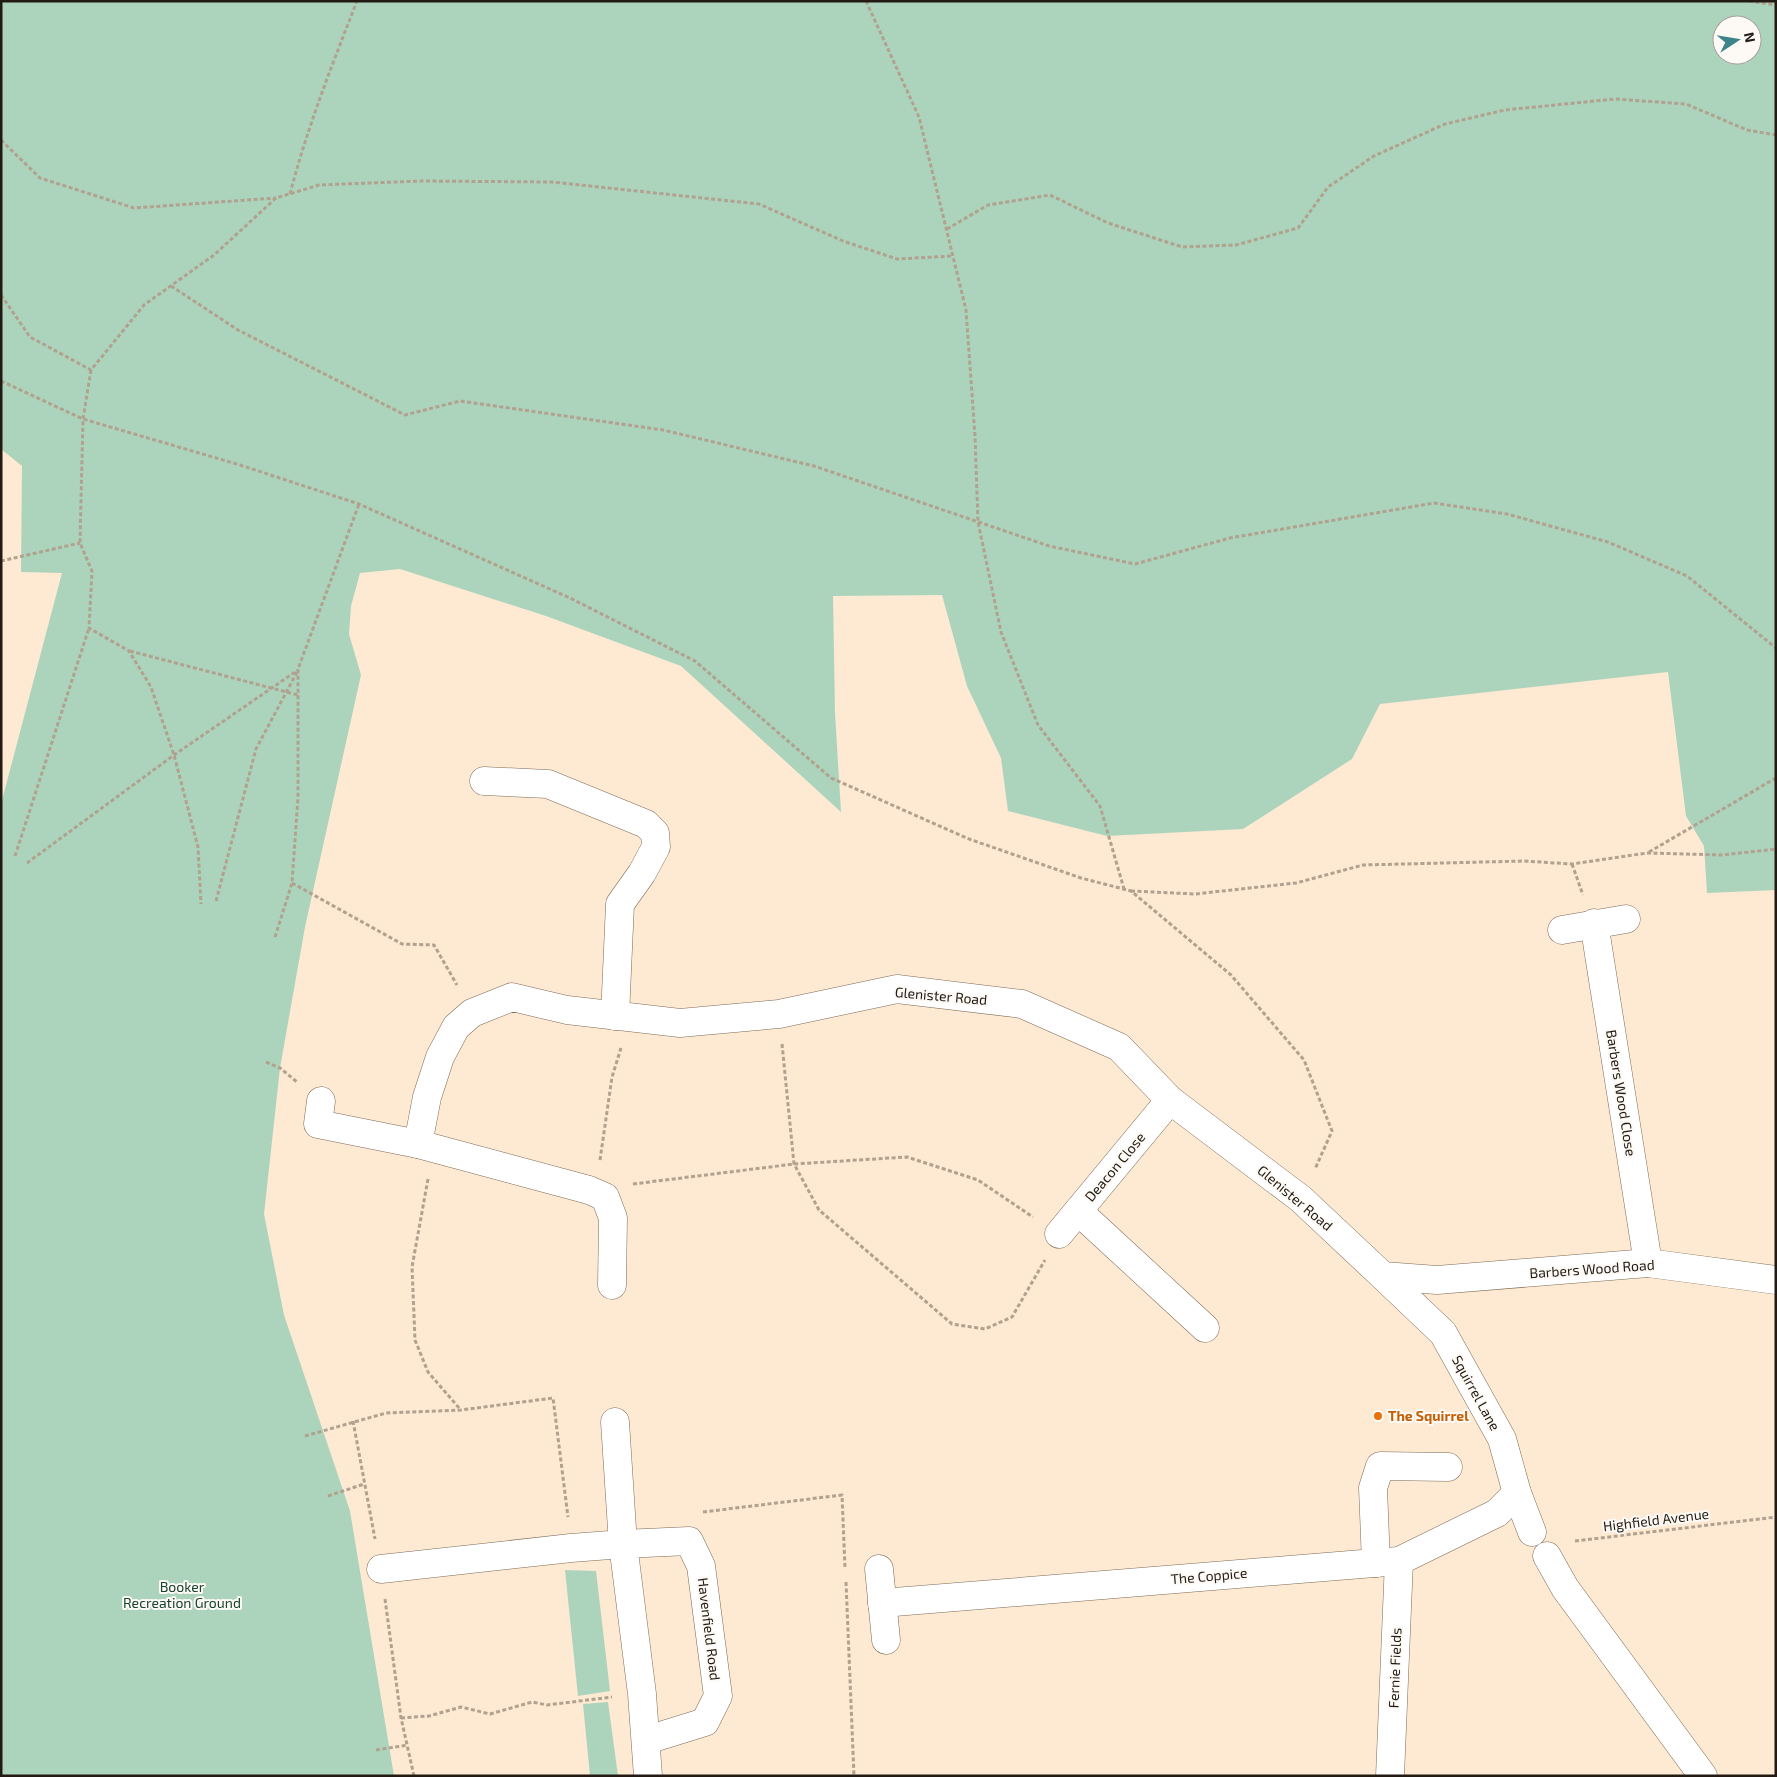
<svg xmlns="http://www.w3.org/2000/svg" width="1777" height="1777" viewBox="0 0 1777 1777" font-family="'Exo 2',sans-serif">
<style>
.green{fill:#acd4bd;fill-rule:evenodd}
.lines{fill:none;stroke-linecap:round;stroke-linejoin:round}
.minor-casing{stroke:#7d6b57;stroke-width:29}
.path{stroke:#b1a18f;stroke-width:3;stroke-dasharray:4 2.5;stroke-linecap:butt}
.minor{stroke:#fff;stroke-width:28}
.food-dot{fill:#e8710a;stroke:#fdf9f5;stroke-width:2}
.labels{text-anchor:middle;stroke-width:4;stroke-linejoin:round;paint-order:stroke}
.street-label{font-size:14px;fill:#231b13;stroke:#fdf9f5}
.food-label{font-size:14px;font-weight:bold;fill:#c56008;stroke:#fdf9f5;text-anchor:start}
.park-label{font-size:14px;fill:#17432e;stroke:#fdf9f5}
</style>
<rect width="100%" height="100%" fill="#fee9d2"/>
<g class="green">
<path d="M 1,1 L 1776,1 L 1776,890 L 1707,893 L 1704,846 L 1686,816 L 1668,672 L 1380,704 L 1352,759 L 1243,829 L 1107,836 L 1008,811 L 1001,758 L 967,686 L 942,595 L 833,596 L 835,713 L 841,812 L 681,666 L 546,616 L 400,569 L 360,573 L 351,606 L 349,634 L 361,675 L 305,927 L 280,1068 L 264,1214 L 284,1315 L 350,1511 L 394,1776 L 1,1776 L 1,804 L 62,573 L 21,572 L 22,466 L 1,449 ZM 1722,25 L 1752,25 L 1752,55 L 1722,55 Z"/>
<path d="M 565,1570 L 596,1571 L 610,1691 L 578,1696 Z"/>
<path d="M 608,1702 L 618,1776 L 590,1776 L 583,1704 Z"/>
</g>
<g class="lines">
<defs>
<g id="minor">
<path d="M 484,781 L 548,784 L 646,824 L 655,833 L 656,847 L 642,873 L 620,904 L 615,1016"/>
<path d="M 1594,923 L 1648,1263"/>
<path d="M 1562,930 L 1626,919"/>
<path d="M 321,1101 L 318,1124 L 418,1144 L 589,1190 L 605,1197 L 613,1218 L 612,1285"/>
<path d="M 418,1144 L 427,1097 L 440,1057 L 456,1027 L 472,1013 L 512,997 L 567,1010 L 680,1023 L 779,1014 L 897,989 L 1022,1004 L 1119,1047 L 1170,1100 L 1301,1199 L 1383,1276 L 1437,1280 L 1648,1263 L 1776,1280"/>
<path d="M 1078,1211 L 1205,1328"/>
<path d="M 1059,1234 L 1170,1100"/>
<path d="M 1383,1276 L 1443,1333 L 1502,1439 L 1517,1493 L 1532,1532"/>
<path d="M 1547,1556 L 1565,1588 L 1703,1776"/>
<path d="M 1376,1563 L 1373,1488 L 1380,1466 L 1448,1467"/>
<path d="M 381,1569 L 571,1548 L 623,1544 L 615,1422"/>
<path d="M 879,1569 L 886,1640"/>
<path d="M 882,1603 L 1399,1561 L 1497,1513 L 1517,1493"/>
<path d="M 647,1740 L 705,1722 L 718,1696 L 701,1566 L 689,1541 L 623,1544 L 642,1694 L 648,1776"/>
<path d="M 1390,1776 L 1399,1561"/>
</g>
</defs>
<use href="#minor" class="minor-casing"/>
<g class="path">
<path d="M 866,1 L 919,117 L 966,310 L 975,436 L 978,522 L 1001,632 L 1038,725 L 1100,806 L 1124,889"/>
<path d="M 1749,1 L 1776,5"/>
<path d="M 1,140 L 40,178 L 134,208 L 276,198"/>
<path d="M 290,194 C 307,128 332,65 357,1"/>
<path d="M 947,229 L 988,205 L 1050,195 L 1108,223 L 1182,247 L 1236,245 L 1298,228 L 1328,187 L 1374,156 L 1445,124 L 1505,110 L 1615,99 L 1686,104 L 1747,130 L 1776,135"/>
<path d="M 171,286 L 238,330 L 405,415 L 460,401 L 663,430 L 814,466 L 1049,546 L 1135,564 L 1230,538 L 1434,503 L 1507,514 L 1608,542 L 1687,576 L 1776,648"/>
<path d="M 1,295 L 30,337 L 91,370 L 144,305 L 214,255 L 276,198 L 319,185 L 421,181 L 552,182 L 759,204 L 843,241 L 897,259 L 953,256"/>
<path d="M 91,370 L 83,419 L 80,543 L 92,571 L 89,628 L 129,651 L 151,687 L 174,755 L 198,847 L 201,904"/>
<path d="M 1,381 L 83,419 L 240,465 L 359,504 L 570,598 L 695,661 L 831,778 L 969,839 L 1081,878 L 1131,891 L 1231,975 L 1304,1060 L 1332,1131 L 1315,1169"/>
<path d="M 1,561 L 80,543"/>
<path d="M 130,651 L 298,695"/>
<path d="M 1649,852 L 1776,778"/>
<path d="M 15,856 L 89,628"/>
<path d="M 27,863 L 174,755 L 298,670"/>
<path d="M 1572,864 L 1583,895"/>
<path d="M 292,883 L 402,944 L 434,945 L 457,985"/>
<path d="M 1131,891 L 1195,894 L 1296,883 L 1363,865 L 1524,861 L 1572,864 L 1647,853 L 1723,855 L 1776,849"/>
<path d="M 216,901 L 256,749 L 297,672"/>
<path d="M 275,937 L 292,883 L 298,797 L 298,669 L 359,504"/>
<path d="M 782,1044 L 794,1164 L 819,1210 L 952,1324 L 985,1329 L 1012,1317 L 1045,1260"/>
<path d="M 266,1062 L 280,1068 L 297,1082"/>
<path d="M 600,1160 L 612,1077 L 621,1048"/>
<path d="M 428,1179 L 412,1267 L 415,1340 L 428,1372 L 460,1409"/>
<path d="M 633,1184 L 794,1164 L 907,1157 L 978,1180 L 1033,1217"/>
<path d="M 353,1421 L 375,1539"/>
<path d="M 305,1436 L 386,1413 L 461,1410 L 553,1398 L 568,1517"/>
<path d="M 328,1496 L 364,1484"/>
<path d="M 703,1512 L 842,1495 L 845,1568"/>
<path d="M 1575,1541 L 1776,1517"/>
<path d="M 846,1582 L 854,1776"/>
<path d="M 385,1599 L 401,1718 L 414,1776"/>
<path d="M 401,1718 L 429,1716 L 461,1707 L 490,1714 L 532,1702 L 547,1705 L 612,1697"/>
<path d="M 376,1750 L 408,1745"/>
</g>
<use href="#minor" class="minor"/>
</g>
<circle class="food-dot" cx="1378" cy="1416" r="5"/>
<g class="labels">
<g class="street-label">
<text transform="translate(941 996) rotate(5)" y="5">Glenister Road</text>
<text transform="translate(1621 1093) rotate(81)" y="5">Barbers Wood Close</text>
<text transform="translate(1115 1167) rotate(-50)" y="5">Deacon Close</text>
<text transform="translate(1295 1198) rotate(40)" y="5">Glenister Road</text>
<text transform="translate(1592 1269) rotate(-4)" y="5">Barbers Wood Road</text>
<text transform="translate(1476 1393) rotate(61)" y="5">Squirrel Lane</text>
<text transform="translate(1656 1520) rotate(-7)" y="5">Highfield Avenue</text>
<text transform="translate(1209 1576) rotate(-5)" y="5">The Coppice</text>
<text transform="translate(709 1629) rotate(83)" y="5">Havenfield Road</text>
<text transform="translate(1395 1668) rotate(-88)" y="5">Fernie Fields</text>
</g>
<g class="food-label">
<text x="1388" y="1421">The Squirrel</text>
</g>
<g class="park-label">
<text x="182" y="1592">Booker<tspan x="182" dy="16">Recreation Ground</tspan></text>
</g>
</g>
<rect width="1777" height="1777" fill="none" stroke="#231b13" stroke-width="5"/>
<g transform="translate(1737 40) rotate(78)"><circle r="24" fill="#fdf9f5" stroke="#a6a09b"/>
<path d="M0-4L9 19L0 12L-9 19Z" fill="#3c8488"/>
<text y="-8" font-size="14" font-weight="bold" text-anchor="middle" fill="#231b13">N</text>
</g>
</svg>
